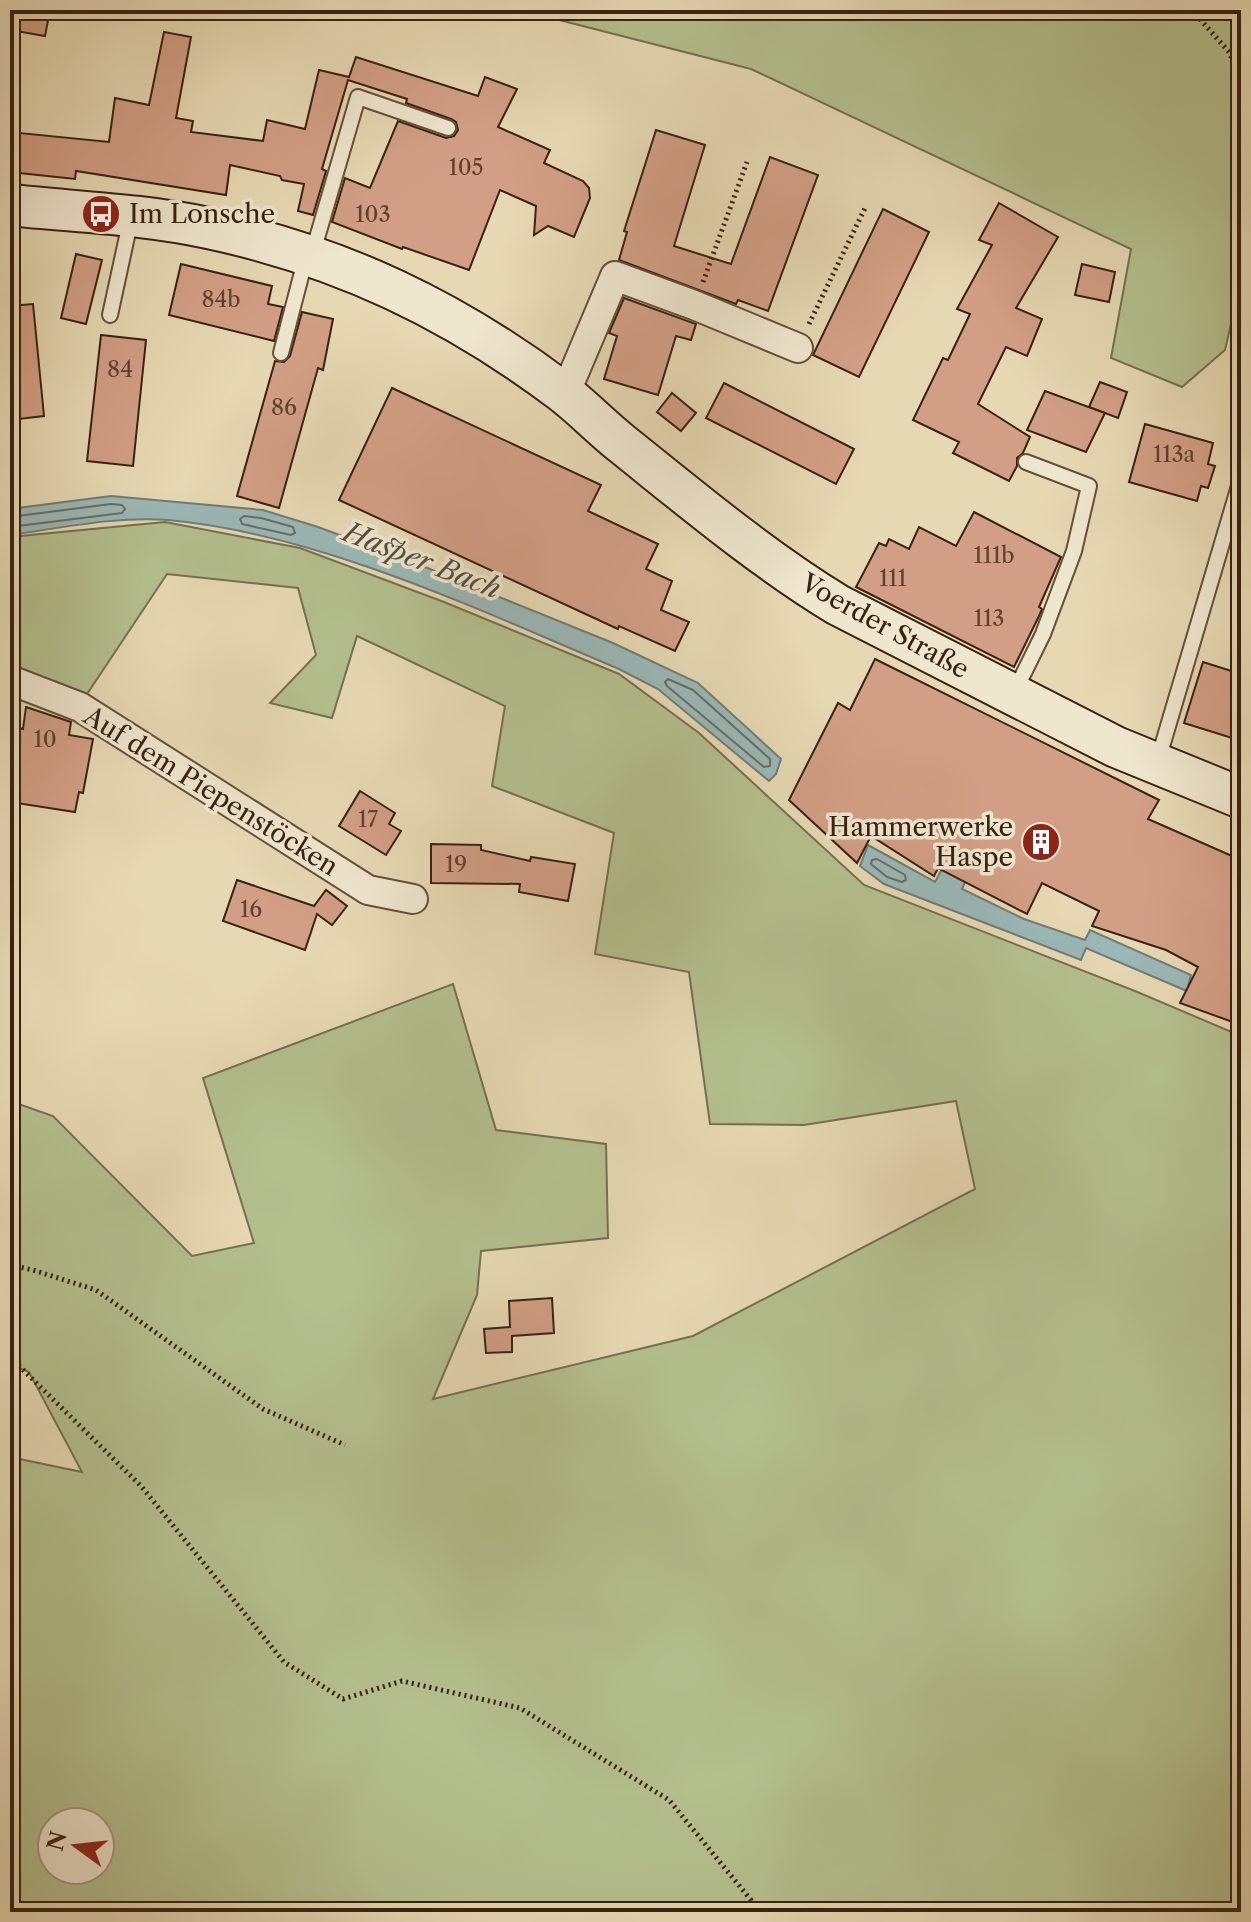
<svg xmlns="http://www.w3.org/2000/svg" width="1251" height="1922" viewBox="0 0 1251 1922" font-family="'Libre Caslon Text',serif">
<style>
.green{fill:#b4bf8e;stroke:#767050;stroke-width:2;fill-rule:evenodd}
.water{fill:#9ab8b7;stroke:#737c75;stroke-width:2}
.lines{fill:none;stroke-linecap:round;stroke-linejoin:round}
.shore{stroke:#696d64;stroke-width:2}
.building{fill:#d29e85;stroke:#382211;stroke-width:2}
.service-casing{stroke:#64503a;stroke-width:18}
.minor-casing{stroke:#64503a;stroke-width:32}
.secondary-casing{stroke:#382211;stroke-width:44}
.path{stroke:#382211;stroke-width:5;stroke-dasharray:2 4;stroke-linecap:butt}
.service{stroke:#efe6ce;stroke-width:14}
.minor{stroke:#efe6ce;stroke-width:28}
.secondary{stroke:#efe6ce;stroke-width:40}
.labels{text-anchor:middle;stroke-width:7;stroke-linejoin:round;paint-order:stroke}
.number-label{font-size:22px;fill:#5e412e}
.poi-label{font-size:26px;fill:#382211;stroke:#efe6ce;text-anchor:start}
.street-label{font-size:26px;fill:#382211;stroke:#efe6ce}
.water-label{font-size:28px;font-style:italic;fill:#554f43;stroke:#efe6ce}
</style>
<rect width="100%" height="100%" fill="#e6d8b3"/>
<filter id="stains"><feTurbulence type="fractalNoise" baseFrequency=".0025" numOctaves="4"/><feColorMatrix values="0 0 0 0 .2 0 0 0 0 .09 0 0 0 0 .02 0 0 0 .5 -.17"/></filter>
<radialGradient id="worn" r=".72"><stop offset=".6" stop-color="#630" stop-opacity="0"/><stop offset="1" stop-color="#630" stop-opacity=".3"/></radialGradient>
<g class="green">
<path d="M 520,10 L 1241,10 L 1241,281 L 1225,350 L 1182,387 L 1111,358 L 1131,249 L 751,69 Z"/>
<path d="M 165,522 L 300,548 L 444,602 L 619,674 L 699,733 L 864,885 L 1135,991 L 1241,1036 L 1241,1912 L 10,1912 L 10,1457 L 82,1472 L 29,1372 L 10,1364 L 10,1101 L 53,1116 L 192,1256 L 254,1243 L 203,1078 L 453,984 L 496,1130 L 606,1144 L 608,1238 L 481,1251 L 477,1295 L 433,1399 L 693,1336 L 975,1189 L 956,1101 L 804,1125 L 710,1124 L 689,972 L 595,954 L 614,833 L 492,786 L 505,706 L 357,636 L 332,718 L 270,703 L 316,655 L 298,588 L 167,574 L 83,700 L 10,674 L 10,537 ZM 52,1822 L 100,1822 L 100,1870 L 52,1870 Z"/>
</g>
<g class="water">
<path d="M 111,496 L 263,510 L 318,527 L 415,563 L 613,643 L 698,683 L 781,759 L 776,774 L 769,781 L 658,689 L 619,669 C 479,610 320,534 168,520 C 116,516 61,528 10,535 L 10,509 Z"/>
<path d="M 868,845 L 935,882 L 949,856 L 972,865 L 962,889 L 1024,919 L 1085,940 L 1090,930 L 1191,975 L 1187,991 L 1086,948 L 1081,960 L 884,884 L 860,866 Z"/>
</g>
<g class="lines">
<g class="shore">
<path d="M 244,516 L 261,518 L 293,527 L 295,533 L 291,535 L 242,524 L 240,519 Z"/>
<path d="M 10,517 L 111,504 L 122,505 L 125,509 L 122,513 L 10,527"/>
<path d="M 668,679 L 693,690 L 770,759 L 770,766 L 764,767 L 667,686 L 665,682 Z"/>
<path d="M 877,859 L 905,875 L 906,880 L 902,882 L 887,877 L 871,864 L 872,860 Z"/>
</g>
</g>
<g class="building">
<path d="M 10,10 L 50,10 L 45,36 L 10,30 Z"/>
<path d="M 164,32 L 191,37 L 176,118 L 193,121 L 191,132 L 263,141 L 267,120 L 305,129 L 319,70 L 349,77 L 356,57 L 478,96 L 485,77 L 517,89 L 498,127 L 550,150 L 544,163 L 583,181 L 589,188 L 590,198 L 574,237 L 548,226 L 534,235 L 536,206 L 500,190 L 469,270 L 403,247 L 402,249 L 332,222 L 345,178 L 370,188 L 398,121 L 446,138 L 454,136 L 458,130 L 456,122 L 451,119 L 406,103 L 407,99 L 348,80 L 322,169 L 326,171 L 313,215 L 298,211 L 304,184 L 282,180 L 280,176 L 230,165 L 226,195 L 76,171 L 75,179 L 10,172 L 10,132 L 109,142 L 115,98 L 149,105 Z"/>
<path d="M 656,130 L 705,145 L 674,246 L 731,264 L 770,157 L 818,175 L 768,311 L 738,300 L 736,304 L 619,260 L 627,232 L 624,231 Z"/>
<path d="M 999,203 L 1058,237 L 1016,308 L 1042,319 L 1027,356 L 1006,347 L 978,404 L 1030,437 L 1023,453 L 1017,458 L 1017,466 L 1009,481 L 953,453 L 959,442 L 913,420 L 943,358 L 948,360 L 970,314 L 957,309 L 992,245 L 979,240 Z"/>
<path d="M 883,209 L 929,232 L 859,377 L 813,355 Z"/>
<path d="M 76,254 L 102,260 L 86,324 L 61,318 Z"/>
<path d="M 181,264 L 272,286 L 268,304 L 283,307 L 274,341 L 169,315 Z"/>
<path d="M 1082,264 L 1115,272 L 1109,302 L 1075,295 Z"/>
<path d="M 624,298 L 696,324 L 691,340 L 676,336 L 658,395 L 604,379 L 617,336 L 609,333 Z"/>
<path d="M 33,304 L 44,416 L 10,420 L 10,306 Z"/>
<path d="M 302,312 L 333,319 L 323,370 L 318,368 L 279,508 L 237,496 L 275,361 L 284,362 L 290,356 Z"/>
<path d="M 101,335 L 146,340 L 133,466 L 87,461 Z"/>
<path d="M 1100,382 L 1127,392 L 1118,418 L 1089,407 Z"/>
<path d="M 724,383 L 854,449 L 836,484 L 706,418 Z"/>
<path d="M 392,388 L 601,485 L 588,511 L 658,544 L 646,569 L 672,581 L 661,610 L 689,622 L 675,651 L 619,626 L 618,629 L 339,500 Z"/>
<path d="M 1045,391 L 1105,413 L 1086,452 L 1027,430 Z"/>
<path d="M 672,393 L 696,413 L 681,431 L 657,412 Z"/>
<path d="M 1145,424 L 1213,443 L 1208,464 L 1215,466 L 1208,488 L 1201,486 L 1197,501 L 1129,482 Z"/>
<path d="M 974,512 L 1061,557 L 1039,607 L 1042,609 L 1039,616 L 1014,667 L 856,587 L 879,543 L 886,546 L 889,539 L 909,549 L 919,527 L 956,546 Z"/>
<path d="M 875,659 L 1159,800 L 1148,819 L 1241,860 L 1241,1025 L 1180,1003 L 1198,967 L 1166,950 L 1092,926 L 1099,911 L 1042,883 L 1027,914 L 938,868 L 934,876 L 871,836 L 857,863 L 789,800 L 838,703 L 850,710 Z"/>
<path d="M 1203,662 L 1241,674 L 1241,709 L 1232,738 L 1184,723 Z"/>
<path d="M 26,707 L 71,722 L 69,735 L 93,739 L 83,793 L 79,792 L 75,812 L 10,802 L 10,726 L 23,729 Z"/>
<path d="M 360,791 L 395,813 L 389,824 L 401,831 L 386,855 L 339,826 Z"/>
<path d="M 431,844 L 481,845 L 481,850 L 530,861 L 531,857 L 575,864 L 568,901 L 519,892 L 520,884 L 431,883 Z"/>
<path d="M 237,880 L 314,906 L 326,890 L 347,906 L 332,925 L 317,914 L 305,950 L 223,921 Z"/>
<path d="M 552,1298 L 554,1333 L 512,1336 L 512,1352 L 486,1353 L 484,1329 L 510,1327 L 509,1301 Z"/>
</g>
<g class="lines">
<defs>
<g id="service">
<path d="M 317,254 L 317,238 L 358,97 L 448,128"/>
<path d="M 110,315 L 131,218"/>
<path d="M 281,353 L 306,257"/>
<path d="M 1015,691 L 1043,634 L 1074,551 L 1089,486 L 1026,462"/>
<path d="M 1158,760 L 1241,479"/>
</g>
<g id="minor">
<path d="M 565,394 L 615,276 L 694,305 L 798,348"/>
<path d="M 10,680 L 80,707 L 368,890 L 413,899"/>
</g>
<path id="secondary" d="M 10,205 C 76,212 143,214 208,228 C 341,256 453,310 561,391 C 582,407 600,426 621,443 C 691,499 761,558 838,605 L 1116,747 L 1241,798"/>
</defs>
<use href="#service" class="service-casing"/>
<use href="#minor" class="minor-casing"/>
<use href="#secondary" class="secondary-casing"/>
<g class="path">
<path d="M 1192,10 L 1229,52 L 1241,80"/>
<path d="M 703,282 L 747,162"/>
<path d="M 809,324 L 866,206"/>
<path d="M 10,1265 L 33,1270 L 96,1290 L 263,1409 L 345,1445"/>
<path d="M 10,1357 L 141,1486 L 284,1662 L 343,1699 L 402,1681 L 520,1708 L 669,1800 L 751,1900 L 754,1912"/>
</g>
<use href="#service" class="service"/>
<use href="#minor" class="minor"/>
<use href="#secondary" class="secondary"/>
</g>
<defs>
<symbol id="bus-disc" viewBox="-11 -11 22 22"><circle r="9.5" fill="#8f2418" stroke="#efe6ce"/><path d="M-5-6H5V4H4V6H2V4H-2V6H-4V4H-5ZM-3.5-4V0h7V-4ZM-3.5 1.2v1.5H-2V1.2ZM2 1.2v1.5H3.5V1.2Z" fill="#fff"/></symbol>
<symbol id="building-disc" viewBox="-11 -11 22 22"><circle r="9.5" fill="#8f2418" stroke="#efe6ce"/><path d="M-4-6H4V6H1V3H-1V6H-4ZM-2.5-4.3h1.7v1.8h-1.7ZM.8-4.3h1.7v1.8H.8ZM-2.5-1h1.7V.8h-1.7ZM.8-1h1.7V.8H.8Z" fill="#fff"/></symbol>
</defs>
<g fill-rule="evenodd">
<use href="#bus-disc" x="79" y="192" width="44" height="44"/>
<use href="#building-disc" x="1019" y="820" width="44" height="44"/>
</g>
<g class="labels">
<g class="number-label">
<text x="466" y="175">105</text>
<text x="373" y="222">103</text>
<text x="221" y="307">84b</text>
<text x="120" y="377">84</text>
<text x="284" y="415">86</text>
<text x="1174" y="462">113a</text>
<text x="994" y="563">111b</text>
<text x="893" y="586">111</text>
<text x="989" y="626">113</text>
<text x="45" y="747">10</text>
<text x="368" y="827">17</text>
<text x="456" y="872">19</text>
<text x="251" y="917">16</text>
</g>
<g class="poi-label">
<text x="129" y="223">Im Lonsche</text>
<text x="1013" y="836" text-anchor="end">Hammerwerke<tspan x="1013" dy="30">Haspe</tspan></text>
</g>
<g class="street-label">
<text transform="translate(885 626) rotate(29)" y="9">Voerder Straße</text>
<text transform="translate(211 791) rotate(32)" y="9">Auf dem Piepenstöcken</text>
</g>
<g class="water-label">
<text transform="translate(422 560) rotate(21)" y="10">Hasper Bach</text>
</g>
</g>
<rect width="1251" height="1922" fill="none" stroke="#e6d8b3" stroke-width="40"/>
<rect x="12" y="12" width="1227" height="1898" fill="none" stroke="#382211" stroke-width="4"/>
<rect x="20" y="20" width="1211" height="1882" fill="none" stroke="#382211" stroke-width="2"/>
<g transform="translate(76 1846) rotate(285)"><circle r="38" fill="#efe6ce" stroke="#a69882" stroke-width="2"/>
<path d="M0-6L14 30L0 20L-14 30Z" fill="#8f2418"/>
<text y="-12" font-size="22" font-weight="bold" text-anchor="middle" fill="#382211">N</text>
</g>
<rect width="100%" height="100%" filter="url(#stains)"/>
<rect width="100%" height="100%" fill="url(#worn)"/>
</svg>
